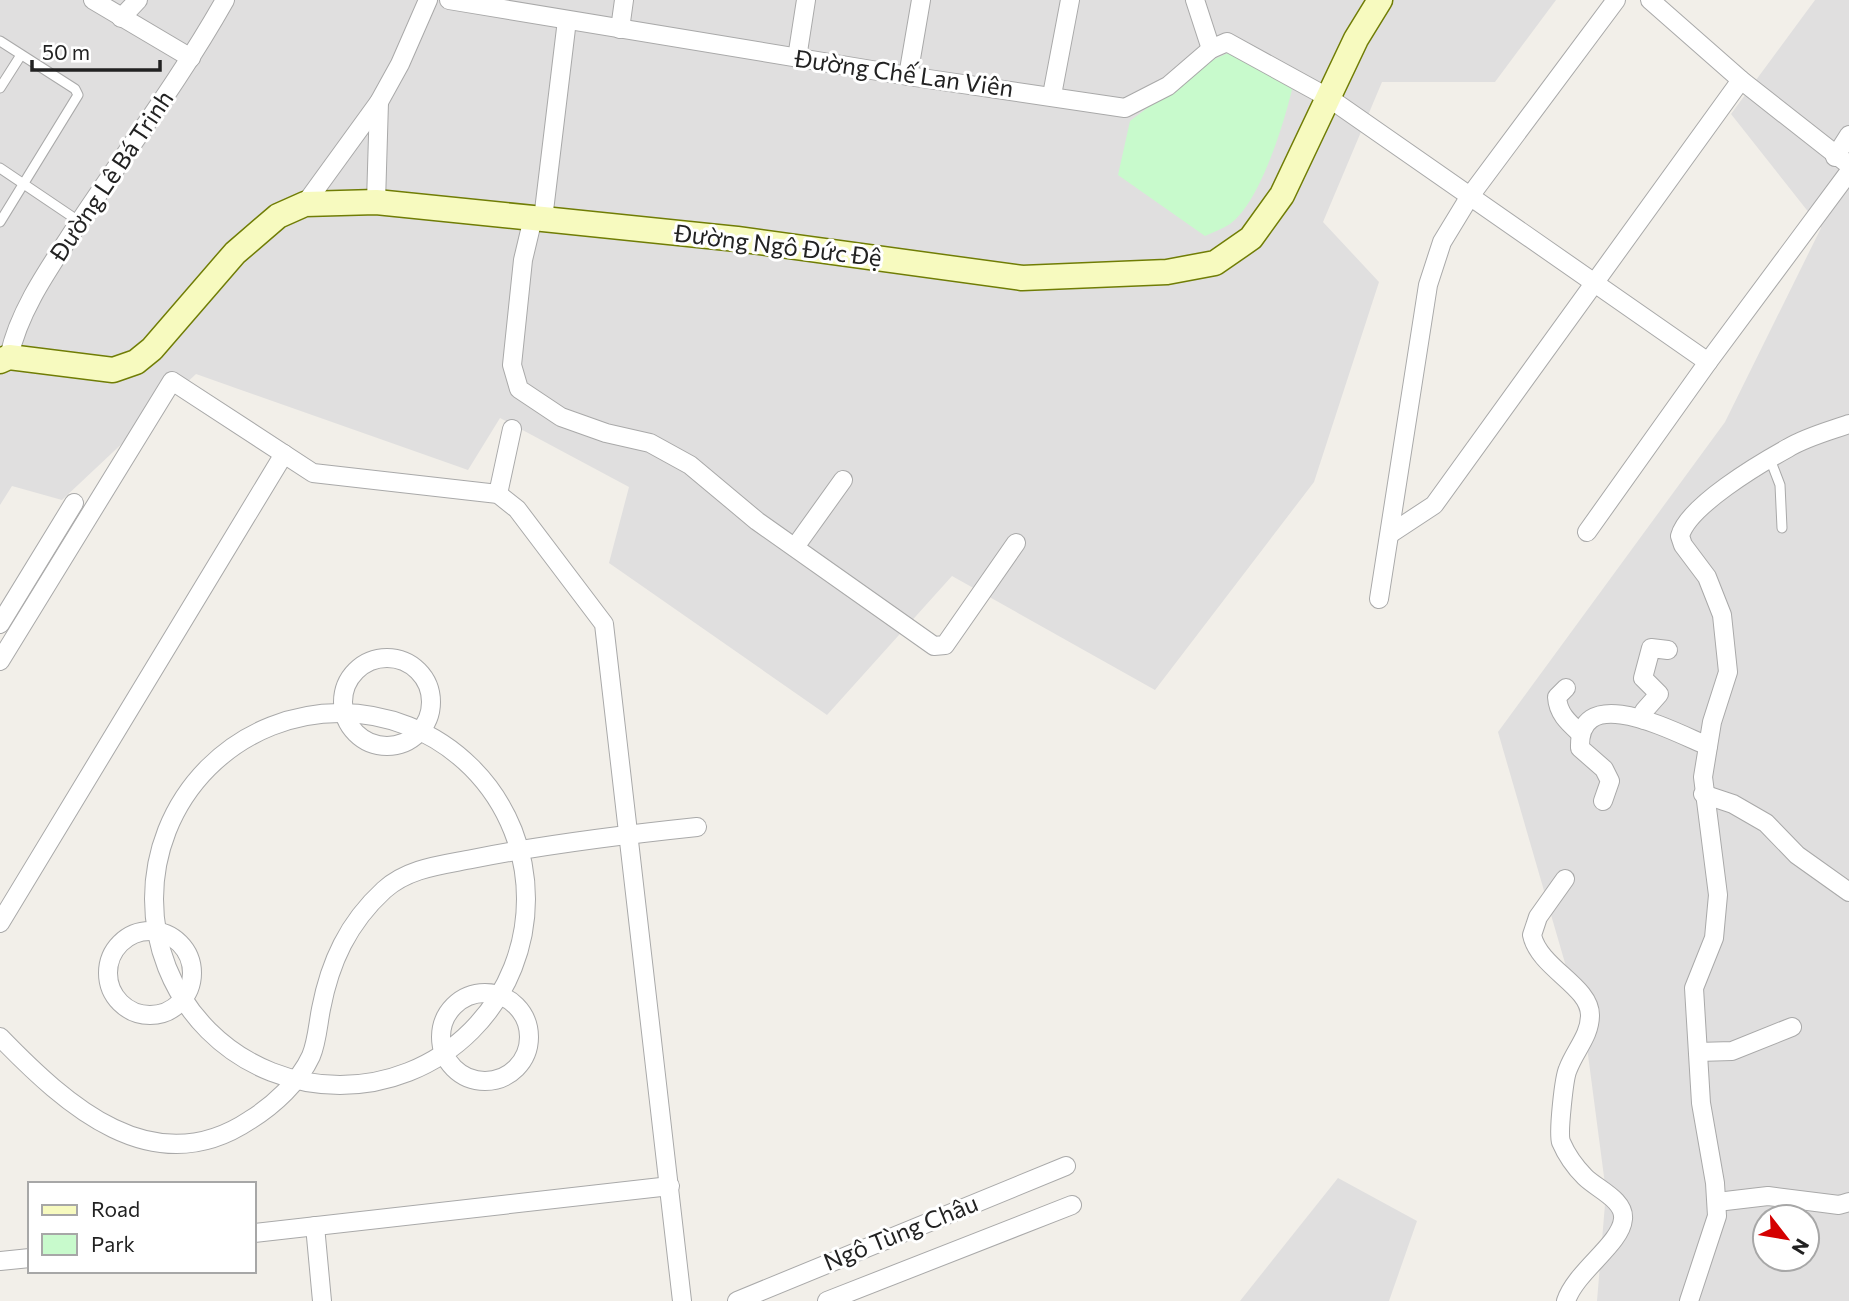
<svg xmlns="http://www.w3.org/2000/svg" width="1849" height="1301" viewBox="0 0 1849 1301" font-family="Commissioner,sans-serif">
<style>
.residential{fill:#e0dfdf;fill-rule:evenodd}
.park{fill:#c8facc}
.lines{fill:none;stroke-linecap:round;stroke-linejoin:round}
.service-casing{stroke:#a9a9a9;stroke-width:11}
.minor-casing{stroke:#a9a9a9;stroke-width:20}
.secondary-casing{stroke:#707d05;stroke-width:27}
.service{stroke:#fff;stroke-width:9}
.minor{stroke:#fff;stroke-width:18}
.secondary{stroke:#f7fabf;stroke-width:24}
.labels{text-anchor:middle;stroke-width:6;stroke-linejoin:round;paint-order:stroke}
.street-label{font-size:24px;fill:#222;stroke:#fff}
</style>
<rect width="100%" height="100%" fill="#f2efe9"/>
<g class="residential">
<path d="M 0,0 L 1556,0 L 1495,82 L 1382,82 L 1323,222 L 1379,282 L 1314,482 L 1155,690 L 952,576 L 827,715 L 609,563 L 629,487 L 500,418 L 468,470 L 196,374 L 62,500 L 12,486 L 0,505 Z"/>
<path d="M 1815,0 L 1849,0 L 1849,1301 L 1597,1301 L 1606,1192 L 1585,1032 L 1498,732 L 1725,422 L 1821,228 L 1731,114 ZM 1765,1217 L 1807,1217 L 1807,1259 L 1765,1259 Z"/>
<path d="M 1338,1178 L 1417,1221 L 1389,1301 L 1240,1301 Z"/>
</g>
<path class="park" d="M 1228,53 L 1293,85 C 1285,121 1260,203 1230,224 C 1222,229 1213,232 1205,236 L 1118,175 L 1130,121 L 1208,62 Z"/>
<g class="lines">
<defs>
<g id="service">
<path d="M 0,41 L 75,89 L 78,95 L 0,222"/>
<path d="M 0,88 L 21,55"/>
<path d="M 0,168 L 80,222"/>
<path d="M 1770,459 L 1780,485 L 1782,528"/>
</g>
<g id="minor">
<path d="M 93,0 L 191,58"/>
<path d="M 449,0 L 908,76 L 1125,108 L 1168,86 L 1211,49 L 1227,42 L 1329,98 L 1708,362"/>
<path d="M 1195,0 L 1211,49"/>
<path d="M 1650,0 L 1741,80 L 1849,165"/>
<path d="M 121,18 L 138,0"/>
<path d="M 620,29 L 624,0"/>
<path d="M 797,58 L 806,0"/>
<path d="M 908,76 L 921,0"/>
<path d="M 1052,95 L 1070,0"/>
<path d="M 1835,157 L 1849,135"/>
<path d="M 376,202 L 379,102"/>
<path d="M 305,204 L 379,102 L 400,64 L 428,0"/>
<path d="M 533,218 L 523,260 L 512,365 L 519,389 L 561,417 L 606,433 L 650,443 L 690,465 L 757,521 L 934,646 L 945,645 L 1016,543"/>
<path d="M 543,219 L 567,20"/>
<path d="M 9,357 C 19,309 52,264 78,224 C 127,150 181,78 225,0"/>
<path d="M 498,494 L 512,429"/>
<path d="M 1587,532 L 1708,362 L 1849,172"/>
<path d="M 1390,534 L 1434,505 L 1741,80"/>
<path d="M 795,547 L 843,480"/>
<path d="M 1379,599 L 1428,285 L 1442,242 L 1470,196 L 1616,0"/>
<path d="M 0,624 L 74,503"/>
<circle cx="387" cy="702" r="44"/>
<path d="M 0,661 L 172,381 L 313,473 L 498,494 L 517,509 L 604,624 L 682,1301"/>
<path d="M 1566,688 L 1557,697 C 1558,714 1569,723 1581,734"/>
<circle cx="340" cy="899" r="186"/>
<path d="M 1644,720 L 1644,711 L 1659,694 L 1643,678 L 1651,648 L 1668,650"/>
<path d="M 1703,794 L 1733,804 L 1766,823 L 1797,855 L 1849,892"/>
<path d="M 1603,801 L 1610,781 L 1604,769 L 1580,748 C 1578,679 1678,734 1708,746"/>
<path d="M 1565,879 L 1538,917 L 1532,935 C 1539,968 1590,986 1590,1015 C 1590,1036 1575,1050 1568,1069 C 1564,1077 1558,1133 1561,1142 C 1567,1156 1575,1167 1585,1177 C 1597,1189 1625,1200 1623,1219 C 1621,1244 1576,1271 1566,1301"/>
<path d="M 0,923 L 284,454"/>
<circle cx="150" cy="973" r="42"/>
<circle cx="485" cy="1037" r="44"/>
<path d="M 0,1037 C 66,1105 153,1185 250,1120 C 274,1105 299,1082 311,1056 C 317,1042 318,1024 321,1009 C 330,962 348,923 384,890 C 408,868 442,865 472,859 C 547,844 621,835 697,827"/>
<path d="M 1698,1052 L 1732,1051 L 1792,1027"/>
<path d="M 1717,1202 L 1768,1196 L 1839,1205 L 1849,1202"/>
<path d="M 315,1226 L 322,1301"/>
<path d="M 254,1233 L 670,1186"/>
<path d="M 0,1261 L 30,1258"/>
<path d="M 737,1301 L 1066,1166"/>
<path d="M 827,1301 L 1072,1205"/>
<path d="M 1689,1301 L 1717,1216 L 1715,1183 L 1701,1103 L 1694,988 L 1714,938 L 1718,895 L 1703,777 L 1712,722 L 1728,672 L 1722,615 L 1707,577 L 1683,545 L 1680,536 C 1688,506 1759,464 1788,448 C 1806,437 1829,431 1849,424"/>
</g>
<path id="secondary" d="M 0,361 L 9,357 L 113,370 L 136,362 L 152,349 L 235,253 L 278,216 L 305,204 L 376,202 L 543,219 L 737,239 L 1022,278 L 1167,272 L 1215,263 L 1251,238 L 1282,195 L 1356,39 L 1380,0"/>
</defs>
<use href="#service" class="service-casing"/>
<use href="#minor" class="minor-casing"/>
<use href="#secondary" class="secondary-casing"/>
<use href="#service" class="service"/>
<use href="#minor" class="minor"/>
<use href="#secondary" class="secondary"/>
</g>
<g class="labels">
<g class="street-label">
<text transform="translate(904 74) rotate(8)" y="8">Đường Chế Lan Viên</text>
<text transform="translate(112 176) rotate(-56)" y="8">Đường Lê Bá Trinh</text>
<text transform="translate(778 246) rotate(7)" y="8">Đường Ngô Đức Đệ</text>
<text transform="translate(901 1233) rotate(-22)" y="8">Ngô Tùng Châu</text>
</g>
</g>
<rect x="28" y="1182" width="228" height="91" fill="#ffffff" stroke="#a7a7a7" stroke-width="2"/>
<rect x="42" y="1205" width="35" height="10" fill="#f7fabf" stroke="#a7a7a7" stroke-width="2"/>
<text x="91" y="1217" font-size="21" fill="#222222">Road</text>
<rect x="42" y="1234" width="35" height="21" fill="#c8facc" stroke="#a7a7a7" stroke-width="2"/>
<text x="91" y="1252" font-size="21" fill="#222222">Park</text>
<g transform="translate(1786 1238) rotate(121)"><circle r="33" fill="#ffffff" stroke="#a7a7a7" stroke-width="2"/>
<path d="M0-5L12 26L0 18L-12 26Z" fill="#d40000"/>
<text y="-10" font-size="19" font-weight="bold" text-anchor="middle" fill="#222222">N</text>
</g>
<path d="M32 60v10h128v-10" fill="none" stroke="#222222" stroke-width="3.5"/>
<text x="42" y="60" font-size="21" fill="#222222" stroke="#ffffff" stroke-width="5" paint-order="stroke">50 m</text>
</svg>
